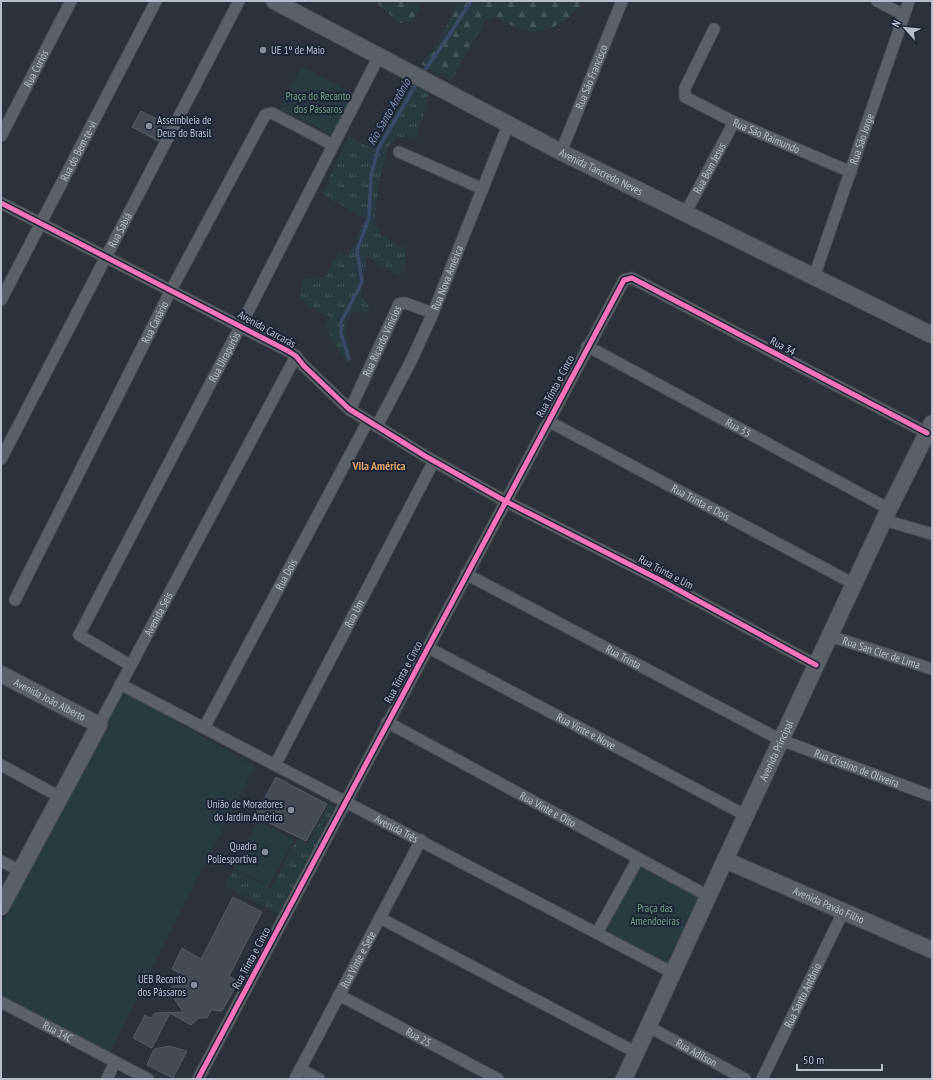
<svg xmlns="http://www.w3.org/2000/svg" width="933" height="1080" viewBox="0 0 933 1080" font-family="'PT Sans Narrow',sans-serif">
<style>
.grass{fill:url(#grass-tufts)}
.forest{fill:url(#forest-firs)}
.green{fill:#293b41}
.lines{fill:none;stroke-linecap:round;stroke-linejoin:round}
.stream{stroke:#3a4966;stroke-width:3.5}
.building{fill:#464a53;stroke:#545963}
.street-casing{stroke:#484c53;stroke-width:13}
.secondary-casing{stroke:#484c53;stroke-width:18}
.street{stroke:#5c6069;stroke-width:11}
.secondary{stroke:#5b5f67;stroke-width:16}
.cycleway-casing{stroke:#1f2636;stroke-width:8}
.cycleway{stroke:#fb73b8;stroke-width:5}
.poi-dot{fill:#868c99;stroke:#1f2636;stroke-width:1.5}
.labels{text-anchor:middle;stroke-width:4;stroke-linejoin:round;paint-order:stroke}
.poi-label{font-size:11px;fill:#b7bdcb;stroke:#1f2636;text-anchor:end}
.street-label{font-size:11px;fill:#b7bdcb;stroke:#1f2636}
.park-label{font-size:11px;fill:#6e9c7d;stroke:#1f2636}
.water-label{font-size:12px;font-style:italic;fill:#7e8fb2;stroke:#1f2636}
.neighbourhood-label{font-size:12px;font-weight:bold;fill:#d7a266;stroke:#1f2636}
</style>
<defs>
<pattern id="grass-tufts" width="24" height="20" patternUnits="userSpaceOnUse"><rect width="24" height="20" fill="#293b41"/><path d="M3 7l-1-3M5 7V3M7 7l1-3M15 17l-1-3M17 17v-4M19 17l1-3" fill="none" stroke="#46555b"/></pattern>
<pattern id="forest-firs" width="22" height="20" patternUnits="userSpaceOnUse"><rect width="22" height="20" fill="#293b41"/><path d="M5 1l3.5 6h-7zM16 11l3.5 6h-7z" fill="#46555b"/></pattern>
</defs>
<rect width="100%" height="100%" fill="#2c313b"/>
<g class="grass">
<path d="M 414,80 L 430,86 L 423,117 L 416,140 L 396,136 L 388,148 L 382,171 L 376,202 L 375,225 L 382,236 L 406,249 L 405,270 L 398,275 L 366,256 L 365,273 L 360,294 L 369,307 L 368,313 L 352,311 C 339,333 355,345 347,362 L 336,347 L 326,327 L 330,317 L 316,310 L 299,298 L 302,280 L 317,276 L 325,278 L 334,259 L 339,253 L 349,255 L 365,219 L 322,194 L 349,136 L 373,149 L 382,121 L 388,121 Z"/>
<path d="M 329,804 L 335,807 L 280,915 L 225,886 L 234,870 L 271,888 L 297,839 L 308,844 Z"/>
</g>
<g class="forest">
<path d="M 371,1 L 422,1 L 413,21 L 400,23 L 377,3 Z"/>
<path d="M 458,1 L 584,1 C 571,17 552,34 529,31 C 518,30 505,21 495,17 L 483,23 L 451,81 L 421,64 L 439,42 Z"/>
</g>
<g class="green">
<path d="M 301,66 L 354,94 L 332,135 L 280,109 Z"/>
<path d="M 124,692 L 255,766 L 108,1055 L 1,995 L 1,925 Z"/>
<path d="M 258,821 L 294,840 L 269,886 L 234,868 Z"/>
<path d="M 638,861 L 707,897 L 672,972 L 599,933 Z"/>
</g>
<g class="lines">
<g class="stream">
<path d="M 422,74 L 448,37 L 471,1"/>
<path d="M 349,359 L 341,333 L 341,322 L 362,282 L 357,250 L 369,218 L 371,176 L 378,149 L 418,81"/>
</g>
</g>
<g class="building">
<path d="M 141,111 L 167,124 L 158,141 L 132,127 Z"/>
<path d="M 276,777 L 327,804 L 306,841 L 255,816 Z"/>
<path d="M 233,897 L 262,912 L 229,976 L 238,982 L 222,1011 L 211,1010 L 207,1018 L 199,1018 L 191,1025 L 170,1013 L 152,1048 L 133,1038 L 145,1015 L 151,1018 L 155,1013 L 183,1012 L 170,992 L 179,973 L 172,969 L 182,948 L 201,959 Z"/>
<path d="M 169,1046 L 187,1051 L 173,1078 L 147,1065 L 154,1049 Z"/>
</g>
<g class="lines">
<defs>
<g id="street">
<path d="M 877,1 L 904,15"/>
<path id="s1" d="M 714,29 L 685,88 L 685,97 L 734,122 L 851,172"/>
<path id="s2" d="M 1,136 L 71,1"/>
<path d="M 399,152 L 483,189"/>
<path id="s3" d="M 561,152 L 622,1"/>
<path d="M 1,203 L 288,351 L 296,356 L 304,366 L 349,409 L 425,456 L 505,501 L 660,580 L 816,665"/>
<path id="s4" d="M 685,214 L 734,122"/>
<path id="s5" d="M 814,277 L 909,1"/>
<path id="s6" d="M 1,300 L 156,1"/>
<path id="s7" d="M 587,346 L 889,509"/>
<path id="s8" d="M 350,410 L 399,304 L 405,303 L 433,313"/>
<path id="s9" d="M 548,421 L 854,584"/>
<path id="s10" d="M 377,426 L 412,359 L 433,313 L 508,125"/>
<path id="s11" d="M 1,459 L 239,1"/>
<path d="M 884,520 L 932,534"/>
<path id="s12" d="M 466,574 L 781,740 L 932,796"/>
<path id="s13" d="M 15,600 L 171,290 L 265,115 L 272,113 L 333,145"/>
<path id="s14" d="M 830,636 L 932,669"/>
<path id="s15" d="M 427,647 L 745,815"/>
<path id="s16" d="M 130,665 L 79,635 L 241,325 L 379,56"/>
<path id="s17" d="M 120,684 L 673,973"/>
<path id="s18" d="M 387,722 L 708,896"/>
<path id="s19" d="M 99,725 L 296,356"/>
<path id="s20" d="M 204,728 L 368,421"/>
<path d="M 1,765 L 60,797"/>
<path id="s21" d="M 275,765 L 434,461"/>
<path d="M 1,861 L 20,871"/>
<path d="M 380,918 L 637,1053"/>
<path d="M 597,933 L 638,859"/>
<path id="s22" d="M 339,995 L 498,1079"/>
<path id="s23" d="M 1,1002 L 148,1079"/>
<path id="s24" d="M 649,1027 L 745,1079"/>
<path d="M 300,1069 L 319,1079"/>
<path d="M 107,1079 L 115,1062"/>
<path d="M 198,1079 L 624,280 L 632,278 L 927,433"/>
<path id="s25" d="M 295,1079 L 421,840"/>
<path id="s26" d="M 762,1079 L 843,912"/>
</g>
<g id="secondary">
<path id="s27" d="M 274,1 L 561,152 L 932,335"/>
<path id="s28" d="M 1,674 L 99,725 L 1,907"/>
<path id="s29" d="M 725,860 L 932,950"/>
<path id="s30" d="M 624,1079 L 725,860 L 889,509 L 932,423"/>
</g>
</defs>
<use href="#street" class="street-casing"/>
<use href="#secondary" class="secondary-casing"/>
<use href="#street" class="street"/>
<use href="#secondary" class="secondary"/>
<defs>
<g id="cycleway">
<path d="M 1,203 L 288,351 L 296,356 L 304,366 L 349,409 L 425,456 L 505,501 L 660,580 L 816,665"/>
<path d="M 198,1079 L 624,280 L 632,278 L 927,433"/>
</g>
</defs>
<use href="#cycleway" class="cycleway-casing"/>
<use href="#cycleway" class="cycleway"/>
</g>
<g class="poi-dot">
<circle cx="263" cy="50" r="4"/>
<circle cx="149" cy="126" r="4"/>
<circle cx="291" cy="810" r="4"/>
<circle cx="265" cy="852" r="4"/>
<circle cx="194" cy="985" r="4"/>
</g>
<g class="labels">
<g class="poi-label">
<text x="271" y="54" text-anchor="start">UE 1º de Maio</text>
<text x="157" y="124" text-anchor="start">Assembleia de<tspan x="157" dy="13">Deus do Brasil</tspan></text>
<text x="283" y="808">União de Moradores<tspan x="283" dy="13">do Jardim América</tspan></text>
<text x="257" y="850">Quadra<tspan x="257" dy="13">Poliesportiva</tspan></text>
<text x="186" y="983">UEB Recanto<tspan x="186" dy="13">dos Pássaros</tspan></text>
</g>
<g class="street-label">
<text dy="4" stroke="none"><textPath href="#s2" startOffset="76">Rua Curiós</textPath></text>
<text dy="4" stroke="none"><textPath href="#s3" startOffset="81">Rua São Francisco</textPath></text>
<text dy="4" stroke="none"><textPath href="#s1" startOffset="165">Rua São Raimundo</textPath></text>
<text dy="4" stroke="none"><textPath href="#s5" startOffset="146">Rua São Jorge</textPath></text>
<text dy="4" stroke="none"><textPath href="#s6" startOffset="168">Rua do Bem-te-vi</textPath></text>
<text dy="4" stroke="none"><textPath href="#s4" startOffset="52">Rua Bom Jesus</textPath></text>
<text dy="4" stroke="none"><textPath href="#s27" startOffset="369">Avenida Tancredo Neves</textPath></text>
<text dy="4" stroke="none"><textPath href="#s11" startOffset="258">Rua Sabiá</textPath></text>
<text dy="4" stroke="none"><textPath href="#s10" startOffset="164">Rua Nova América</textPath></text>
<text dy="4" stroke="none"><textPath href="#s13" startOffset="311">Rua Canário</textPath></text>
<text transform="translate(267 329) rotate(29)" y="4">Avenida Carcarás</text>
<text dy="4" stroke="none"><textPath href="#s8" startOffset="76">Rua Ricardo Vinicios</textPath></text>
<text transform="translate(783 346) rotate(28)" y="4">Rua 34</text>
<text dy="4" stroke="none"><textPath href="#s16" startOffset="373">Rua Uirapurύs</textPath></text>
<text transform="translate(555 386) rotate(-62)" y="4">Rua Trinta e Cinco</text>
<text dy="4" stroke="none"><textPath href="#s7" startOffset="172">Rua 33</textPath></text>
<text dy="4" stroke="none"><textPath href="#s9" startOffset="173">Rua Trinta e Dois</textPath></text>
<text transform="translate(666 572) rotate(28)" y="4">Rua Trinta e Um</text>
<text dy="4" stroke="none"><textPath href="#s20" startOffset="174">Rua Dois</textPath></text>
<text dy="4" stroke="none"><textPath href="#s19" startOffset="126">Avenida Seis</textPath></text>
<text dy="4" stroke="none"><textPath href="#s21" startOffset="171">Rua Um</textPath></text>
<text dy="4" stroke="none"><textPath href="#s14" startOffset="54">Rua San Cler de Lima</textPath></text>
<text dy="4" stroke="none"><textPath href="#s12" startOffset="178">Rua Trinta</textPath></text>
<text transform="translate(403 672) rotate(-62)" y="4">Rua Trinta e Cinco</text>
<text dy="4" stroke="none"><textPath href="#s28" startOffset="55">Avenida João Alberto</textPath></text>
<text dy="4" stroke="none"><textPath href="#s15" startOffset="180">Rua Vinte e Nove</textPath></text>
<text dy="4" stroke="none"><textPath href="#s30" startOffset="362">Avenida Principal</textPath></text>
<text dy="4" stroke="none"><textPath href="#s12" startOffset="437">Rua Cristino de Oliveira</textPath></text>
<text dy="4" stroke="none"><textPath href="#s18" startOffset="183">Rua Vinte e Oito</textPath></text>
<text dy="4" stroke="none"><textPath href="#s17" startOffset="312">Avenida Três</textPath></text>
<text dy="4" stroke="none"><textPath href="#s29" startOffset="113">Avenida Pavão Filho</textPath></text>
<text transform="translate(251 958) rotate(-62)" y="4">Rua Trinta e Cinco</text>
<text dy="4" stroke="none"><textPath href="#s25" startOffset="135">Rua Vinte e Sete</textPath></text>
<text dy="4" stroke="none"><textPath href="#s26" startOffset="93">Rua Santo Antônio</textPath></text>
<text dy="4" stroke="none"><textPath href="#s23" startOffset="64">Rua 14C</textPath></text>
<text dy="4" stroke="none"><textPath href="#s22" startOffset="90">Rua 25</textPath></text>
<text dy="4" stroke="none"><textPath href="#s24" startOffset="54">Rua Adílson</textPath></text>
</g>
<g class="park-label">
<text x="318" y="100">Praça do Recanto<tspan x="318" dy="13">dos Pássaros</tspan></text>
<text x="655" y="912">Praça das<tspan x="655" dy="13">Amendoeiras</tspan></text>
</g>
<g class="water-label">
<text transform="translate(389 112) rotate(-60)" y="4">Rio Santo Antônio</text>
</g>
<g class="neighbourhood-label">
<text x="379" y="470">Vila América</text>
</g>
</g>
<rect width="933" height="1080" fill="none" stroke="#b7bdcb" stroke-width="4"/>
<g transform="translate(905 28) rotate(297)" stroke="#1f2636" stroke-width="3" paint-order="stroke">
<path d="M0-3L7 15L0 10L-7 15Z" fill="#b7bdcb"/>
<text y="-6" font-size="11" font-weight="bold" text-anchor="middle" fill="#b7bdcb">N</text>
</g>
<path d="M797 1064v6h85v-6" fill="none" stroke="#b7bdcb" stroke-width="2"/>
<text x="803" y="1064" font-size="12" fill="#b7bdcb" stroke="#1f2636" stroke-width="3" paint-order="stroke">50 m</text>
</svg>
